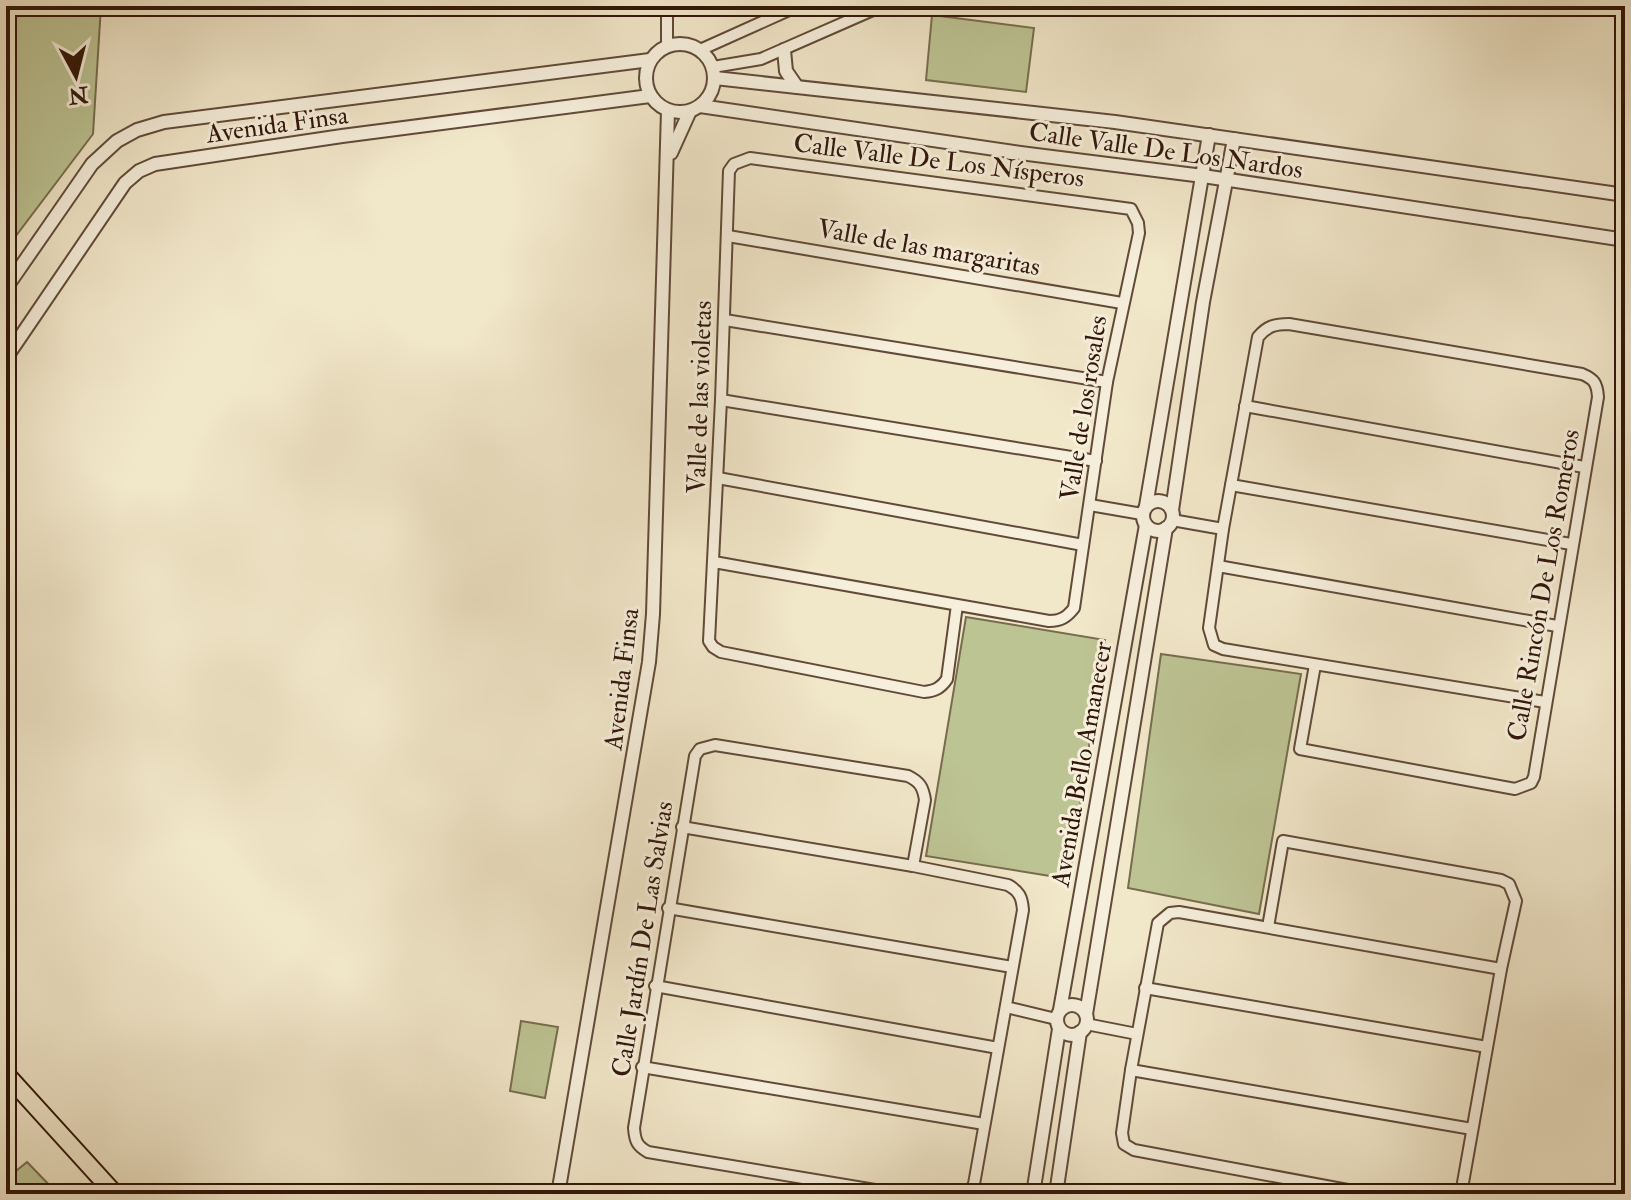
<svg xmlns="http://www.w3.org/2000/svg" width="1631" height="1200" viewBox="0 0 1631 1200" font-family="'IM FELL Double Pica',serif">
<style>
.green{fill:#bdc494;stroke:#776d4e;stroke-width:2}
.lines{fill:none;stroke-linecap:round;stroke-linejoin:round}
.minor-casing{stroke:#614a39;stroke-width:14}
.tertiary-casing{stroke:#614a39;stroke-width:16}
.primary-casing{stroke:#311609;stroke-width:20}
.minor{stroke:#f6efdc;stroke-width:10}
.tertiary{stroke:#f6efdc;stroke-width:12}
.primary{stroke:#f1e7c9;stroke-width:16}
.labels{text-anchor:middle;stroke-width:6;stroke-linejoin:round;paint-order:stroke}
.street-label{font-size:26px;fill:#311609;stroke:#f6efdc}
</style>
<rect width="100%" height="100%" fill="#f1e7c9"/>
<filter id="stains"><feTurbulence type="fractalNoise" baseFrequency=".0025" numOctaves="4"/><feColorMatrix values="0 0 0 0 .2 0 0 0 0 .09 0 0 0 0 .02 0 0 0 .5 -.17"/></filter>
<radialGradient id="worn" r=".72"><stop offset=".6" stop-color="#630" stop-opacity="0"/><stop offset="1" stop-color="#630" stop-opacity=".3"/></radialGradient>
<g class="green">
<path d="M 6,6 L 101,6 L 93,134 L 6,249 Z"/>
<path d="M 932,15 L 1034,28 L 1026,92 L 926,80 Z"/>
<path d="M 966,617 L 1105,640 L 1069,879 L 926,856 Z"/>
<path d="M 1161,654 L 1301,674 L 1259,914 L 1128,888 Z"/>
<path d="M 521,1021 L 558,1027 L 545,1098 L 510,1091 Z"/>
<path d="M 27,1162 L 58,1194 L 6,1194 L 6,1179 Z"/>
</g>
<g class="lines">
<defs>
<g id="minor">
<path d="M 667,46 L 667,6"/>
<path d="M 700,50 L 798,6"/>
<path d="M 713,67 L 761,59 L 882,6"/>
<path d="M 728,236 L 1122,303"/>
<path d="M 725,320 L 1107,382"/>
<path d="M 721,400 L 1096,461"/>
<path d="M 1245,406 L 1584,467"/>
<path d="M 718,478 L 1083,545"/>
<path d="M 1231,485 L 1571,544"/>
<path d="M 1090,505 L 1142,514"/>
<path d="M 1172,520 L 1223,529"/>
<path d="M 714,562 L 1049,621 C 1061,621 1067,617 1074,608 L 1107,382 L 1139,233 L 1138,223 L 1131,209 L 750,158 L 734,164 L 729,171 L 721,400 L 709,641 L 713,647 L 721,652 L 924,692 C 935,691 941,688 947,679 L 957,605"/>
<path d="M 1218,566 L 1557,626"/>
<path d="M 1315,665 L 1300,749 L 1515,789 L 1531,783 L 1534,777 L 1598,397 C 1597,383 1594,379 1582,374 L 1289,324 C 1275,324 1267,326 1258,337 L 1223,529 L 1209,628 L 1214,645 L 1223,649 L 1545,702"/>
<path d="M 682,827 L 913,866 L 1008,885 C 1019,891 1022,897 1023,910 L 974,1184 L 968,1194"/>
<path d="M 668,908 L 1012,967"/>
<path d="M 1268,927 L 1283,841 L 1501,880 L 1509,884 L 1516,901 L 1501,969 L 1461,1194"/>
<path d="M 655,986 L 998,1048"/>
<path d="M 1145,988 L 1487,1047"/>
<path d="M 1006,1007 L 1056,1019"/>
<path d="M 1086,1024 L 1137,1034"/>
<path d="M 642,1067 L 984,1124"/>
<path d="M 1131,1070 L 1472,1129"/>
<path d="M 899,1194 L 648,1152 C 637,1146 635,1141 634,1128 L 695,756 L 700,749 L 715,745 L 908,776 C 920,782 923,787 925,800 L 913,866"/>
<path d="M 1369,1194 L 1134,1150 L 1124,1144 L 1122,1133 L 1131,1070 L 1158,923 L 1170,913 L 1179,912 L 1501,969"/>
</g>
<g id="tertiary">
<circle cx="680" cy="78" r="34"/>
<path d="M 784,50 L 786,71 L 797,87"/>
<path d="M 715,78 L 1115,122 L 1625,195"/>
<path d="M 700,106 L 1028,154 L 1203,176 L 1625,240"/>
<path d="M 671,153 L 690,111"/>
<path d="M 6,288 L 92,164 L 117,141 L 137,130 L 164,122 L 650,60"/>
<path d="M 6,358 L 125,183 L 139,171 L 155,164 L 342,136 L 650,96"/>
<circle cx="1158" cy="516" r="15"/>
<path d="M 1146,506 L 1209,135"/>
<path d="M 1172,510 L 1203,302 L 1234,139"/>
<circle cx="1072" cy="1020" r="15"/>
<path d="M 1060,1010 L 1146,525"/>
<path d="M 1086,1014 L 1166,528"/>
<path d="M 558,1194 L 649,662 L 653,614 L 668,111"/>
<path d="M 1033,1194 L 1059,1029"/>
<path d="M 1056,1194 L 1080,1032"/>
</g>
<path id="primary" d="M 6,1074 L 115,1194"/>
</defs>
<use href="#minor" class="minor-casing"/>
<use href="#tertiary" class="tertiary-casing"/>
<use href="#primary" class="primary-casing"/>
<use href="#minor" class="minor"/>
<use href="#tertiary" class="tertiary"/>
<use href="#primary" class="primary"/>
</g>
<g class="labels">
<g class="street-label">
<text transform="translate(277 124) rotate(-8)" y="9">Avenida Finsa</text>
<text transform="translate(1166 150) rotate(8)" y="9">Calle Valle De Los Nardos</text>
<text transform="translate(939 160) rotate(7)" y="9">Calle Valle De Los Nísperos</text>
<text transform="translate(929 247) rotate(10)" y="9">Valle de las margaritas</text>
<text transform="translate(699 397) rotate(-88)" y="9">Valle de las violetas</text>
<text transform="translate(1083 408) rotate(-81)" y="9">Valle de los rosales</text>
<text transform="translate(1543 585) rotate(-80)" y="9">Calle Rincón De Los Romeros</text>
<text transform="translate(621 679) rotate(-83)" y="9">Avenida Finsa</text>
<text transform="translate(1081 764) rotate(-80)" y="9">Avenida Bello Amanecer</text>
<text transform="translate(642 939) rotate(-81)" y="9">Calle Jardín De Las Salvias</text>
</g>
</g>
<rect width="1631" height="1200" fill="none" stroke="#f1e7c9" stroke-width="32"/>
<rect x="8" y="8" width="1615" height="1184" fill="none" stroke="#311609" stroke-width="4"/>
<rect x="16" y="16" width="1599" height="1168" fill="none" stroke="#311609" stroke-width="2"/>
<g transform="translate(76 76) rotate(173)" stroke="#f6efdc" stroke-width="6" paint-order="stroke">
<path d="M0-6L14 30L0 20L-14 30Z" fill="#311609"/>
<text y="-12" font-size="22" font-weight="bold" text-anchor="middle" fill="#311609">N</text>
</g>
<rect width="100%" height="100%" filter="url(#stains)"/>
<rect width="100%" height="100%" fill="url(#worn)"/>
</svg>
